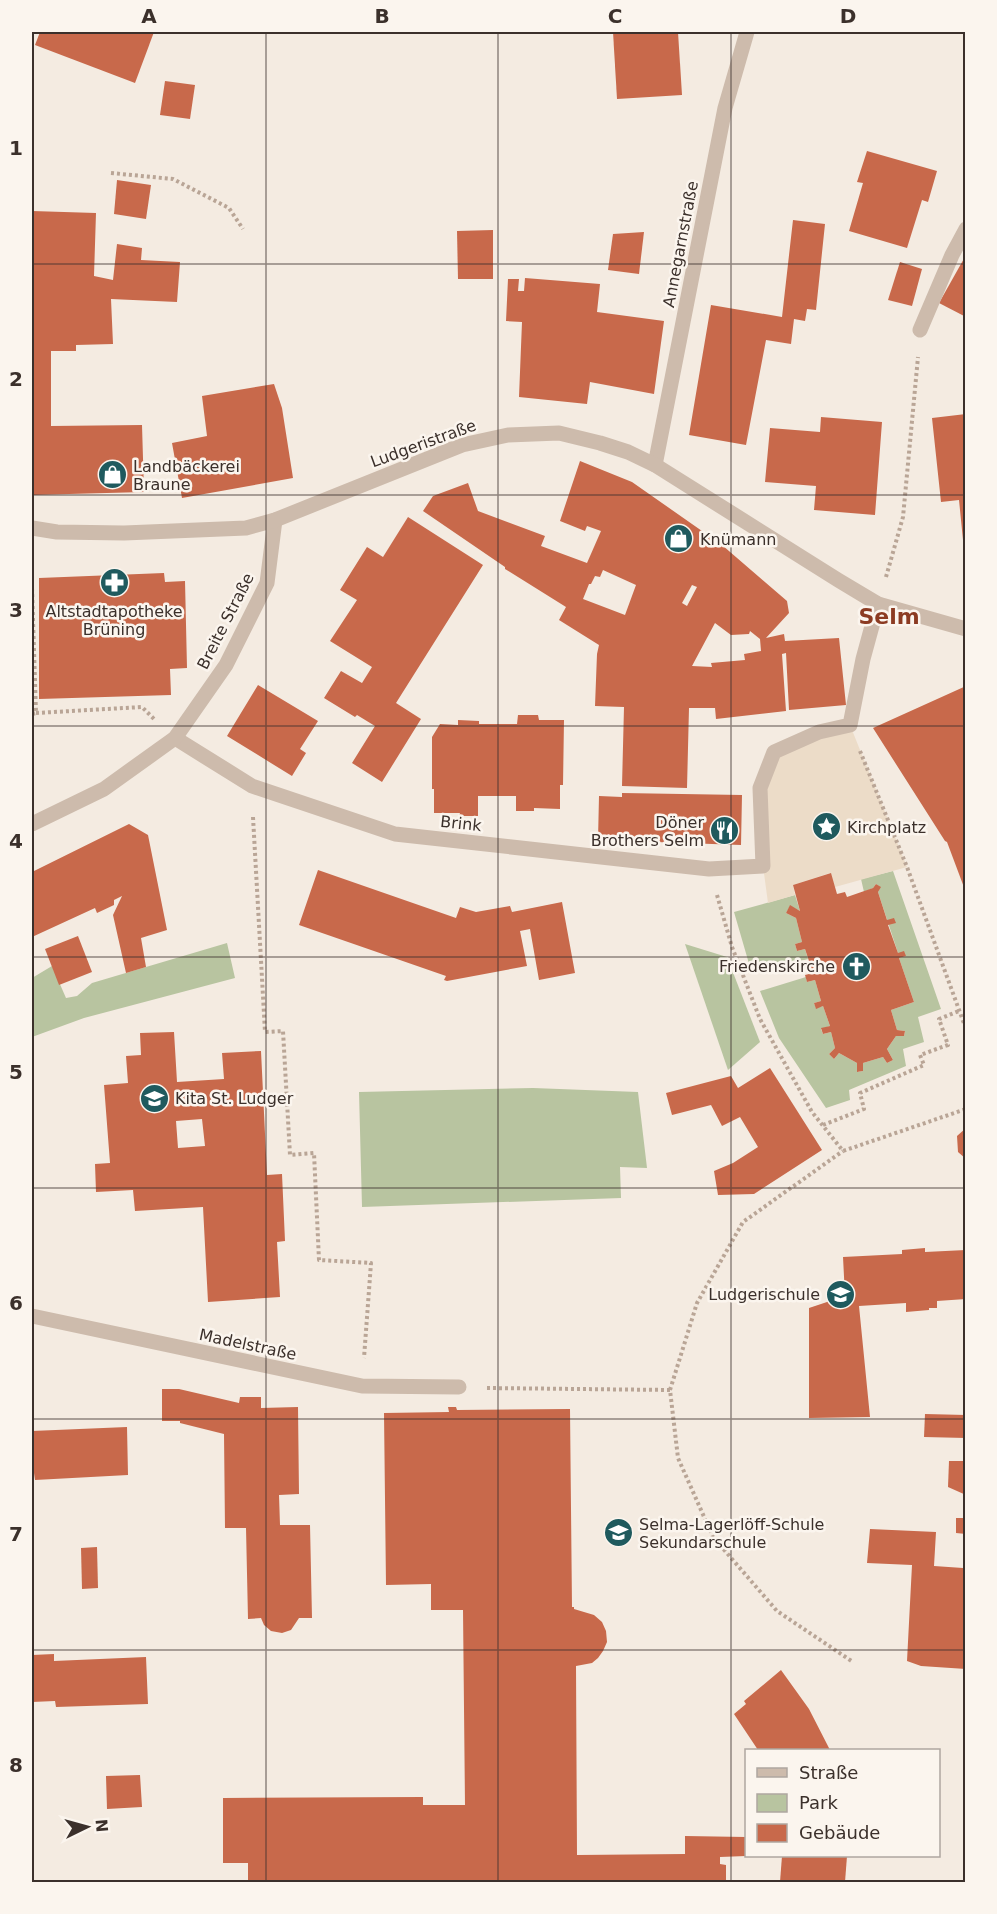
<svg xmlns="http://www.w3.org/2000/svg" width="997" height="1914" viewBox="0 0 997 1914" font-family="'DejaVu Sans',sans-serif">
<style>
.green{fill:#b8c4a0}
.plaza{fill:#ecdcc8}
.building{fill:#c8694b;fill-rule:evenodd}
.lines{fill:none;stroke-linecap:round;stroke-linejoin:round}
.path{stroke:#b9a596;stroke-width:4;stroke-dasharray:3 3;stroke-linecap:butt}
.service{stroke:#cdbbac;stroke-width:15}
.minor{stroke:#cdbbac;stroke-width:15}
.tertiary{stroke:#cdbbac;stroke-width:15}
.grid{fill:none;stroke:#3b302b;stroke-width:1.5;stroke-opacity:0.55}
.labels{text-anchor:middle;stroke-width:5;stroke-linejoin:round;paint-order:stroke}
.street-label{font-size:16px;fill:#3b302b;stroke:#fbf5ee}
.poi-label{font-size:16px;fill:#3b302b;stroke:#fbf5ee;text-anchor:start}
.district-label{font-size:22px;font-weight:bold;fill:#8c3b22;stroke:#fbf5ee}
.neatline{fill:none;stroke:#3b302b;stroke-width:2}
.grid-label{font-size:20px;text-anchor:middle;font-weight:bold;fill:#3b302b}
</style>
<rect width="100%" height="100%" fill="#f4ebe1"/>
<g class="green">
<path d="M 893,871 L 941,1009 L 918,1017 L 924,1042 L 903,1049 L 906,1066 L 849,1090 L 850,1100 L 826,1108 L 779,1038 L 760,991 L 806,977 L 807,982 L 815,980 L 821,1001 L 814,1003 L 816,1008 L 823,1006 L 830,1026 L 821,1029 L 823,1034 L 831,1032 L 835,1048 L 829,1054 L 834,1059 L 839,1053 L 857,1063 L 858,1072 L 863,1071 L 863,1063 L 883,1057 L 887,1063 L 893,1060 L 887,1049 L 896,1036 L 904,1036 L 905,1031 L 897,1030 L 891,1010 L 914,1002 L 899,958 L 906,956 L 898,953 L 878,892 L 880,887 L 876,884 L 873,888 L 864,892 L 861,879 Z"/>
<path d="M 795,895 L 800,911 L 790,906 L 786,913 L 796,918 L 802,942 L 795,944 L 797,951 L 805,949 L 808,959 L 752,974 L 734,912 Z"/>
<path d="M 227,943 L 235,978 L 84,1018 L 32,1037 L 32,978 L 52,966 L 66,998 L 77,996 L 92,983 Z"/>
<path d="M 685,944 L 727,957 L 760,1042 L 728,1070 Z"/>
<path d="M 533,1088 L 638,1092 L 647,1168 L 620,1167 L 621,1198 L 362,1207 L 359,1092 Z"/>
</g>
<path class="plaza" d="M 850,725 L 907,867 L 835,887 L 830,873 L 793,885 L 795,895 L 768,903 L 763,866 L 760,788 L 774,752 Z"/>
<g class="building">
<path d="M 40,32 L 154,32 L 135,83 L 35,45 Z"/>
<path d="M 613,32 L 678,32 L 682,95 L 617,99 Z"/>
<path d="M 165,81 L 195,85 L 190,119 L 160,115 Z"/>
<path d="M 867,151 L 937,171 L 928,202 L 922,200 L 907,248 L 849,231 L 863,183 L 857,182 Z"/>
<path d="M 117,180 L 151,185 L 146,219 L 114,214 Z"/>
<path d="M 32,211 L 96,213 L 94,276 L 113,280 L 117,244 L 142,248 L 141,260 L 180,262 L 177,302 L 111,299 L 113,344 L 76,345 L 76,351 L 51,351 L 51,426 L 142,425 L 144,492 L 32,495 Z"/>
<path d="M 793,220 L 825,224 L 816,310 L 807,309 L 805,321 L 794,319 L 791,344 L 766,340 L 746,445 L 689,435 L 711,305 L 782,317 Z"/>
<path d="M 493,230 L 493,279 L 458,279 L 457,231 Z"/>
<path d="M 644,232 L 639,274 L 608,270 L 613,234 Z"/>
<path d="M 966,255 L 966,317 L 939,303 Z"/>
<path d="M 900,262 L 922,269 L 912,306 L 888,300 Z"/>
<path d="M 525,278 L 600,284 L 597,312 L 664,321 L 654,394 L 590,382 L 587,404 L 519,397 L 522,322 L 506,321 L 508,279 L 519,279 L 518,291 L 524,291 Z"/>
<path d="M 274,384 L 282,408 L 293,478 L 182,498 L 172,443 L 207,436 L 202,396 Z"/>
<path d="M 966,414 L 966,550 L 964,550 L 959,500 L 941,502 L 932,418 Z"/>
<path d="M 821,417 L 882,422 L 875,515 L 814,510 L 816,486 L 765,482 L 770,428 L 820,432 Z"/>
<path d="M 580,461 L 632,482 L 722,545 L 787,601 L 789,613 L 766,638 L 784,634 L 785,641 L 839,638 L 846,705 L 789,710 L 786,653 L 782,654 L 786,711 L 716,719 L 715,708 L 689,708 L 687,788 L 622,786 L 624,707 L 595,706 L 597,654 L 599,645 L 559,620 L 566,607 L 505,569 L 505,567 L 423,511 L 433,496 L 468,483 L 478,511 L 545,536 L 541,546 L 587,563 L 601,531 L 587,526 L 585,531 L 560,521 ZM 603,570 L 636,585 L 625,615 L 583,599 L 589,584 L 591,584 L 595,576 L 600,577 ZM 692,585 L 697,587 L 687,606 L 682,603 ZM 715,623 L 731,635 L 749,634 L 750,631 L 760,639 L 761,651 L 744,654 L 745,660 L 711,663 L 712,667 L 692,666 Z"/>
<path d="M 408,517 L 483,565 L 396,703 L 421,719 L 382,782 L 352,763 L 375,726 L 357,715 L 355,717 L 324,698 L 341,671 L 362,683 L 372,667 L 330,641 L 357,600 L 340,590 L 367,547 L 383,557 Z"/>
<path d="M 164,573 L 165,582 L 185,581 L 187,668 L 170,669 L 171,695 L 39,699 L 39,578 Z"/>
<path d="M 258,685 L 318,721 L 300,749 L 306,753 L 292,776 L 227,736 Z"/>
<path d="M 966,686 L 966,890 L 965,890 L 947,842 L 945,841 L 873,728 Z"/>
<path d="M 518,715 L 538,715 L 539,720 L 564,720 L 563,785 L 560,785 L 560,809 L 534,808 L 534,811 L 516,811 L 516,796 L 478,796 L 478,816 L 459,816 L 460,813 L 434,813 L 434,789 L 432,789 L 432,737 L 440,724 L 458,725 L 458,720 L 479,721 L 479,724 L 517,724 Z"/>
<path d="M 622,793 L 742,795 L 741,845 L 598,840 L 599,796 L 622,797 Z"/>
<path d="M 129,824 L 148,835 L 167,930 L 141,938 L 146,967 L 126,973 L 113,915 L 122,896 L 114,900 L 114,905 L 97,913 L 95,908 L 32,937 L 32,872 Z"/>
<path d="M 318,870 L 456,918 L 460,907 L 476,912 L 510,906 L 512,912 L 562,902 L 575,973 L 539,980 L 530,929 L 520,931 L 527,966 L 447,981 L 444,980 L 446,976 L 299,925 Z"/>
<path d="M 831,873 L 837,894 L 845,892 L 847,897 L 873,888 L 876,884 L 881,887 L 878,892 L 887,920 L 894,918 L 896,923 L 888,925 L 898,953 L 904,951 L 906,956 L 899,958 L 914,1002 L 891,1010 L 897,1030 L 905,1031 L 904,1036 L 896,1036 L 887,1049 L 893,1060 L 887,1063 L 883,1057 L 863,1063 L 863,1071 L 857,1072 L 857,1063 L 839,1053 L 834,1059 L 829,1054 L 835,1048 L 831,1032 L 823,1034 L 821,1028 L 830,1026 L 823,1006 L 816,1009 L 814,1003 L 821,1001 L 815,980 L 807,982 L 805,975 L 813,973 L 805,949 L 797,951 L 795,944 L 802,942 L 796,918 L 786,913 L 790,905 L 800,911 L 793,885 Z"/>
<path d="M 78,936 L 92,972 L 59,985 L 45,949 Z"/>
<path d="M 174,1032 L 177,1082 L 224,1079 L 222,1053 L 261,1051 L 267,1175 L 282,1174 L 285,1241 L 277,1242 L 280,1297 L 208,1302 L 203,1207 L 135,1211 L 133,1190 L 96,1192 L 95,1164 L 110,1163 L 104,1085 L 128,1083 L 126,1056 L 141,1055 L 140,1033 ZM 202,1119 L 205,1146 L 178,1148 L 176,1121 Z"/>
<path d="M 770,1068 L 822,1150 L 754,1194 L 718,1195 L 714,1171 L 733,1163 L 758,1147 L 740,1117 L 722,1126 L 711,1105 L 672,1115 L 666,1093 L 731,1076 L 738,1088 Z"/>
<path d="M 966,1128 L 966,1159 L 958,1152 L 957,1136 Z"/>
<path d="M 925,1248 L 925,1252 L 966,1250 L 966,1299 L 937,1301 L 937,1308 L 929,1308 L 929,1310 L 906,1312 L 906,1303 L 859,1306 L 870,1417 L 809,1418 L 809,1308 L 845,1296 L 843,1257 L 902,1254 L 902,1250 Z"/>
<path d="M 162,1389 L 179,1389 L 239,1403 L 240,1397 L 261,1397 L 261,1408 L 298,1407 L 299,1494 L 279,1495 L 280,1525 L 310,1525 L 312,1618 L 299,1618 L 291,1630 L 282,1633 L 271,1631 L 264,1625 L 261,1618 L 248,1619 L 246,1528 L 225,1528 L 224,1434 L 180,1423 L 180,1421 L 162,1421 Z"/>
<path d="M 448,1407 L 456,1407 L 457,1410 L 570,1409 L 572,1607 L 574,1607 L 574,1609 L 594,1615 L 602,1622 L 606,1631 L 607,1642 L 603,1651 L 598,1658 L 592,1663 L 576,1666 L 577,1855 L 685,1854 L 685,1836 L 746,1837 L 746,1856 L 720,1857 L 720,1864 L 726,1865 L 726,1882 L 248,1882 L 248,1863 L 223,1863 L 223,1798 L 423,1797 L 423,1805 L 465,1805 L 463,1610 L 431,1610 L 431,1584 L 386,1585 L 384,1413 L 449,1412 Z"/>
<path d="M 925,1414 L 966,1415 L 966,1438 L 924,1437 Z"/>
<path d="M 127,1427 L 128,1475 L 35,1480 L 34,1473 L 32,1473 L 32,1431 Z"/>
<path d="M 949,1461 L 966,1461 L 966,1495 L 948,1487 Z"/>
<path d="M 956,1518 L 966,1518 L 966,1534 L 956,1533 Z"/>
<path d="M 870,1529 L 936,1532 L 934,1566 L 963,1568 L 964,1553 L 966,1553 L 966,1669 L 921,1666 L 907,1661 L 912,1565 L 867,1563 Z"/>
<path d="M 97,1547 L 98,1588 L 82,1589 L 81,1548 Z"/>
<path d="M 54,1654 L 54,1661 L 146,1657 L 148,1704 L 56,1707 L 55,1701 L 32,1702 L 32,1655 Z"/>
<path d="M 781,1670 L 809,1709 L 830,1750 L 758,1750 L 734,1714 L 746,1704 L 744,1701 Z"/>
<path d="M 140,1775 L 142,1807 L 107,1809 L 106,1776 Z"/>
<path d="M 782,1856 L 847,1856 L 845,1882 L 780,1882 Z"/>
</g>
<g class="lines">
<g class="path">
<path d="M 111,173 L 173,179 L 229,208 L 243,229"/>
<path d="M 886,577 L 903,517 L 918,357"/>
<path d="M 32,588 L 36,713 L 32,714"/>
<path d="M 36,713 L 142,707 L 154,719"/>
<path d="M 860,751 L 907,867 L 966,1029"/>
<path d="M 253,817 L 265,1032 L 283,1031 L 290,1155 L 314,1153 L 319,1260 L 371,1263 L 364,1358"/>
<path d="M 717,895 L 732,947 L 760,1019 L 812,1112 L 843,1151 L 966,1109"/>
<path d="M 823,1125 L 864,1109 L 860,1093 L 924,1065 L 920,1055 L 948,1045 L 939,1019 L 959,1011"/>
<path d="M 487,1388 L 670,1390 L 678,1458 L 713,1537 L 777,1611 L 853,1662"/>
<path d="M 670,1390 L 697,1303 L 743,1222 L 843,1151"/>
</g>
<path class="service" d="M 920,330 L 952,255 L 966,229"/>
<g class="minor">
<path d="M 655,465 L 725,108 L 747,32"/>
<path d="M 175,738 L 252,786 L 395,834 L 709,869 L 763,866 L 760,788 L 774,752 L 819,732 L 850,725 L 863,659 L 878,604"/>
<path d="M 32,824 L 104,789 L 175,738 L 226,665 L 267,583 L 275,520"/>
<path d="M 32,1316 L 362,1386 L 459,1387"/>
</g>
<path class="tertiary" d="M 32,528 L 57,532 L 124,533 L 246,528 L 275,520 L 462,445 L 508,435 L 559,433 L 600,443 L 628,452 L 655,465 L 838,580 L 878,604 L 966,629"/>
</g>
<path class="grid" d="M 266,32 L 266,1882M 498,32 L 498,1882M 731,32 L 731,1882M 32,264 L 966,264M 32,495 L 966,495M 32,726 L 966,726M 32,957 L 966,957M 32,1188 L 966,1188M 32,1419 L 966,1419M 32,1650 L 966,1650"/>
<defs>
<symbol id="shop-disc" viewBox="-11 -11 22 22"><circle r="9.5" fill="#1f5a5e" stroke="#fbf5ee"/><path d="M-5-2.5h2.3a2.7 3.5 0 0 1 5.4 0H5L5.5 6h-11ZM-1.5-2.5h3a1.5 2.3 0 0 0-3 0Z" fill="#fff"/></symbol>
<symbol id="pharmacy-disc" viewBox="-11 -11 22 22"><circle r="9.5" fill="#1f5a5e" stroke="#fbf5ee"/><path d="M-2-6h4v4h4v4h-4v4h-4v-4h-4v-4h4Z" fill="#fff"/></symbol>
<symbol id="sight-disc" viewBox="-11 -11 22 22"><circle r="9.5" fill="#1f5a5e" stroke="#fbf5ee"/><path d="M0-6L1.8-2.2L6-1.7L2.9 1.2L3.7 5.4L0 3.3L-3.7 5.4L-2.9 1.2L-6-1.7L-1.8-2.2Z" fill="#fff"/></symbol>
<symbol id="restaurant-disc" viewBox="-11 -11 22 22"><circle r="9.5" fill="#1f5a5e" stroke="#fbf5ee"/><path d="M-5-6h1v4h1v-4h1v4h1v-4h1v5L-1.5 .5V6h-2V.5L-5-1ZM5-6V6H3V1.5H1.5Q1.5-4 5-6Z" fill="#fff"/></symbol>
<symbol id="church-disc" viewBox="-11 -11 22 22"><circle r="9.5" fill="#1f5a5e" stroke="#fbf5ee"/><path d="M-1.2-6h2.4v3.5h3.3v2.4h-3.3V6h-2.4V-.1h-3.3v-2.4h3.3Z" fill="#fff"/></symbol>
<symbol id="school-disc" viewBox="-11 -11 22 22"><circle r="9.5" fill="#1f5a5e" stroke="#fbf5ee"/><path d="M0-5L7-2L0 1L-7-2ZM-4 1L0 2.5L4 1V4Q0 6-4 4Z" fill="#fff"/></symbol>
</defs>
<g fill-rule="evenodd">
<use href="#shop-disc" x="96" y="458" width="33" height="33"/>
<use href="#shop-disc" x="662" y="522" width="33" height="33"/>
<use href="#pharmacy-disc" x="98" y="566" width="33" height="33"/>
<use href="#sight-disc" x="810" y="810" width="33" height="33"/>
<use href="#restaurant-disc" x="708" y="814" width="33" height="33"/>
<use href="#church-disc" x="840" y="950" width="33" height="33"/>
<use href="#school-disc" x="138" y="1082" width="33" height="33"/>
<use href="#school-disc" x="824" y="1278" width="33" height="33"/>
<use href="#school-disc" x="602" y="1516" width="33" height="33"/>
</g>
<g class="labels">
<g class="street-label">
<text transform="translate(680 244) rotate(-79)" y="6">Annegarnstraße</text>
<text transform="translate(423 443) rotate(-20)" y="6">Ludgeristraße</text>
<text transform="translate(225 621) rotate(-63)" y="6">Breite Straße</text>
<text transform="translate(461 823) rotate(6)" y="6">Brink</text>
<text transform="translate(248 1344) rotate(12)" y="6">Madelstraße</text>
</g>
<g class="poi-label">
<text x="133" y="472">Landbäckerei<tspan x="133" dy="18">Braune</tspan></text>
<text x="700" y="545">Knümann</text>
<text x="114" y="617" text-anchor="middle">Altstadtapotheke<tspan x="114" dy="18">Brüning</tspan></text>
<text x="704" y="828" text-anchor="end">Döner<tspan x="704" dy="18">Brothers Selm</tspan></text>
<text x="847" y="833">Kirchplatz</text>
<text x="835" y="972" text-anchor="end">Friedenskirche</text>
<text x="175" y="1104">Kita St. Ludger</text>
<text x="820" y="1300" text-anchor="end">Ludgerischule</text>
<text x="639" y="1530">Selma-Lagerlöff-Schule<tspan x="639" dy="18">Sekundarschule</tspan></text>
</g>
<g class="district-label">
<text x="889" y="624">Selm</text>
</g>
</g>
<rect width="997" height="1914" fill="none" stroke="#fbf5ee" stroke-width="66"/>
<rect x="745" y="1749" width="195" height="108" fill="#fbf5ee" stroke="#aea6a0" stroke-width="1.5"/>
<rect x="757" y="1768" width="30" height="9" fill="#cdbbac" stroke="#aea6a0" stroke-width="1.5"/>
<text x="799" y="1779" font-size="18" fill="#3b302b">Straße</text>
<rect x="757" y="1794" width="30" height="18" fill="#b8c4a0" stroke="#aea6a0" stroke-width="1.5"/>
<text x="799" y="1809" font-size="18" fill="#3b302b">Park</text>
<rect x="757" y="1824" width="30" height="18" fill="#c8694b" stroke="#aea6a0" stroke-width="1.5"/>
<text x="799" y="1839" font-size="18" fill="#3b302b">Gebäude</text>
<g transform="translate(87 1827) rotate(85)" stroke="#fbf5ee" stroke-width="4.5" paint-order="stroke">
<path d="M0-4.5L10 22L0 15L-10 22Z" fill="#3b302b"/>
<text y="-9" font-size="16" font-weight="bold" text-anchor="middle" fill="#3b302b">N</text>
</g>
<rect x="33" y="33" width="931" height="1848" class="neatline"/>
<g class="grid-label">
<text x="149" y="23">A</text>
<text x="382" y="23">B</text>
<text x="615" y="23">C</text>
<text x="848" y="23">D</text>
<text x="16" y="155">1</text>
<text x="16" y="386">2</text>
<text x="16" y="617">3</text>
<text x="16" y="848">4</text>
<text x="16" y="1079">5</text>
<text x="16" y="1310">6</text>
<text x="16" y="1541">7</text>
<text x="16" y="1772">8</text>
</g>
</svg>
